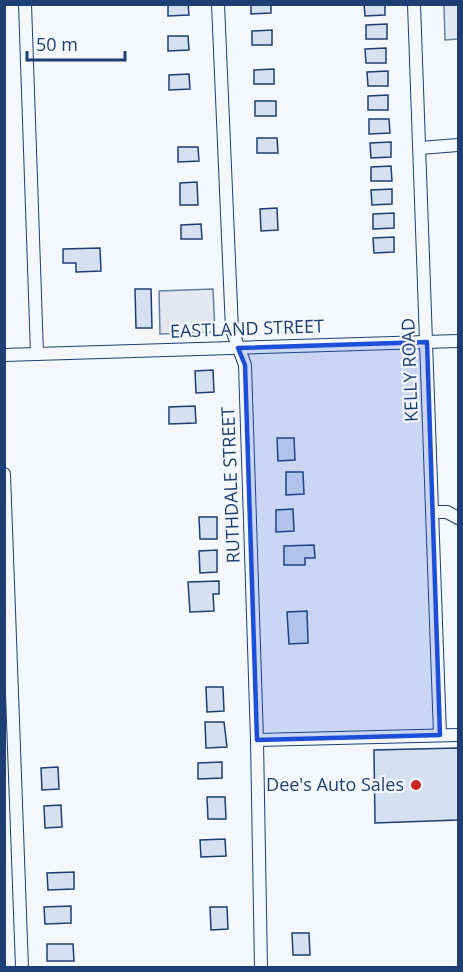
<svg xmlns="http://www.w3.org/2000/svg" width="463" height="972" viewBox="0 0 463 972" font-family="'Open Sans',sans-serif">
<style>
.parking{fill:#e3e8f0;stroke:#687fa3;stroke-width:1.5}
.building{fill:#d5e0f0;stroke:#1d3f73;stroke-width:1.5}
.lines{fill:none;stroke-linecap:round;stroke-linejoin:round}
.minor-casing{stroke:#1d3f73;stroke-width:14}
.minor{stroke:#f4f7fb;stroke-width:12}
.marked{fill:#1d4ed8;fill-opacity:0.2;stroke:#1d4ed8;stroke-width:4.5;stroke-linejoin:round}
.poi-dot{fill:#c62828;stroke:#f4f7fb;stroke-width:2}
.labels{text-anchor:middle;stroke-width:4.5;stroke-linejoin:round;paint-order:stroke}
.street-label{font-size:18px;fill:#1d3f73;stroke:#f4f7fb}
.poi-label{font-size:18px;fill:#1d3f73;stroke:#f4f7fb;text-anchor:end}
</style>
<rect width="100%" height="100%" fill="#f4f7fb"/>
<g class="parking">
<path d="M 444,5 L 458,5 L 458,39 L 445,40 Z"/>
<path d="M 213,289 L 215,332 L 160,334 L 159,291 Z"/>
</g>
<g class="building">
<path d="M 168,4 L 188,4 L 189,15 L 168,16 Z"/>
<path d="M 251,4 L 271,4 L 271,13 L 251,14 Z"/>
<path d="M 364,4 L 385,4 L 385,15 L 365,16 Z"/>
<path d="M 387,24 L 387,39 L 366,39 L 366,25 Z"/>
<path d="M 272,30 L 272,45 L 252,45 L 252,31 Z"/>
<path d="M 168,36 L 188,36 L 189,50 L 168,51 Z"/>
<path d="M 386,48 L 386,63 L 366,63 L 365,49 Z"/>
<path d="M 274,69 L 274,84 L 254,84 L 254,70 Z"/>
<path d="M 388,71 L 388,86 L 368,86 L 367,72 Z"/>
<path d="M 189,74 L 190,89 L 169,90 L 169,75 Z"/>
<path d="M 388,95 L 388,110 L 368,110 L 368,96 Z"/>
<rect x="255" y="101" width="21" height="15"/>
<path d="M 369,119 L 389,119 L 390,133 L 369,134 Z"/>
<path d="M 257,138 L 277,138 L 278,153 L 257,153 Z"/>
<path d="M 391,142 L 391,157 L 371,158 L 370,143 Z"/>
<path d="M 178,147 L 198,147 L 199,161 L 178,162 Z"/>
<path d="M 391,166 L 392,181 L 371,181 L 371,167 Z"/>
<path d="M 197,182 L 198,205 L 180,205 L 180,183 Z"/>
<path d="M 392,189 L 392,204 L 372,205 L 371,190 Z"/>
<path d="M 277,208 L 278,230 L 261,231 L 260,209 Z"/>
<path d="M 394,213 L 394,228 L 373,229 L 373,214 Z"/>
<path d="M 201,224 L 202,239 L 181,239 L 181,225 Z"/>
<path d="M 394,237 L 394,252 L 374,253 L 373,238 Z"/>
<path d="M 100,248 L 101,271 L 76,272 L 76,263 L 63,263 L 63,249 Z"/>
<path d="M 135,289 L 151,289 L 152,328 L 136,328 Z"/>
<path d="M 213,370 L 214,392 L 196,393 L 195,371 Z"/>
<path d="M 195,406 L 196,423 L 169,424 L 169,407 Z"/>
<path d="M 277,438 L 294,438 L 295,460 L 278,461 Z"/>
<path d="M 286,472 L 303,472 L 304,494 L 286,495 Z"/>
<path d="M 293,509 L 294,531 L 276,532 L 276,510 Z"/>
<path d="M 199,517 L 217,517 L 217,539 L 200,539 Z"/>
<path d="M 314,545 L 315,558 L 305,558 L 305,565 L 284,565 L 284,546 Z"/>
<path d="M 217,550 L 217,572 L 200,573 L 199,551 Z"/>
<path d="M 219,581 L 219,594 L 213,594 L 214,611 L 190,612 L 188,582 Z"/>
<path d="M 307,611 L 308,643 L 289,644 L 287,612 Z"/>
<path d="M 206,687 L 223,687 L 224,711 L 207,712 Z"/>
<path d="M 205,722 L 224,722 L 227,747 L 206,748 Z"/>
<path d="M 458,748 L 458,820 L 375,823 L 374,750 Z"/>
<path d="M 222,762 L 222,778 L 198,779 L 198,763 Z"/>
<path d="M 58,767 L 59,789 L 42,790 L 41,768 Z"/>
<path d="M 207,797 L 225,797 L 226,819 L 208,819 Z"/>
<path d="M 61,805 L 62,827 L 45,828 L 44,806 Z"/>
<path d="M 225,839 L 226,856 L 201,857 L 200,840 Z"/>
<path d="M 74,872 L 74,889 L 48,890 L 47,873 Z"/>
<path d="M 71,906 L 71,923 L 45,924 L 44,907 Z"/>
<path d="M 210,907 L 227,907 L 228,929 L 211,930 Z"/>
<path d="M 292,933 L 309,933 L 310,955 L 293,955 Z"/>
<path d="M 47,944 L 73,944 L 74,961 L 47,961 Z"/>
</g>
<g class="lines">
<defs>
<g id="minor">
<path d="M 25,4 L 37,354"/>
<path d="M 218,4 L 232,330 L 245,365 L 257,740 L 261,968"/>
<path d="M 414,4 L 440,735"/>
<path d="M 420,148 L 458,145"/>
<path d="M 4,355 L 458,341"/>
<path d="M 4,474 L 22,968"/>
<path d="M 433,512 L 447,512 L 458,518"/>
<path d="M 257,740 L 458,735"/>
</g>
</defs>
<use href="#minor" class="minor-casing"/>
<use href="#minor" class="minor"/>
</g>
<path class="marked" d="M 427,342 L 440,735 L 257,740 L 245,365 L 238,348 Z"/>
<circle class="poi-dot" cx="416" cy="785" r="6"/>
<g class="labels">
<g class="street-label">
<text transform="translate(247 329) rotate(-2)" y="6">EASTLAND STREET</text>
<text transform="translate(410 370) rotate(-92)" y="6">KELLY ROAD</text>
<text transform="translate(231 485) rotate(-92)" y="6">RUTHDALE STREET</text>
</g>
<g class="poi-label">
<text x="404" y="791">Dee's Auto Sales</text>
</g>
</g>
<rect width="463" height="972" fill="none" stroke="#1d3f73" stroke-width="12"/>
<path d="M27 51v9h98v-9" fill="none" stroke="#1d3f73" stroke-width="3"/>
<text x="36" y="51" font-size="18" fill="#1d3f73" stroke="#f4f7fb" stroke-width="4.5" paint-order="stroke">50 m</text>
</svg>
